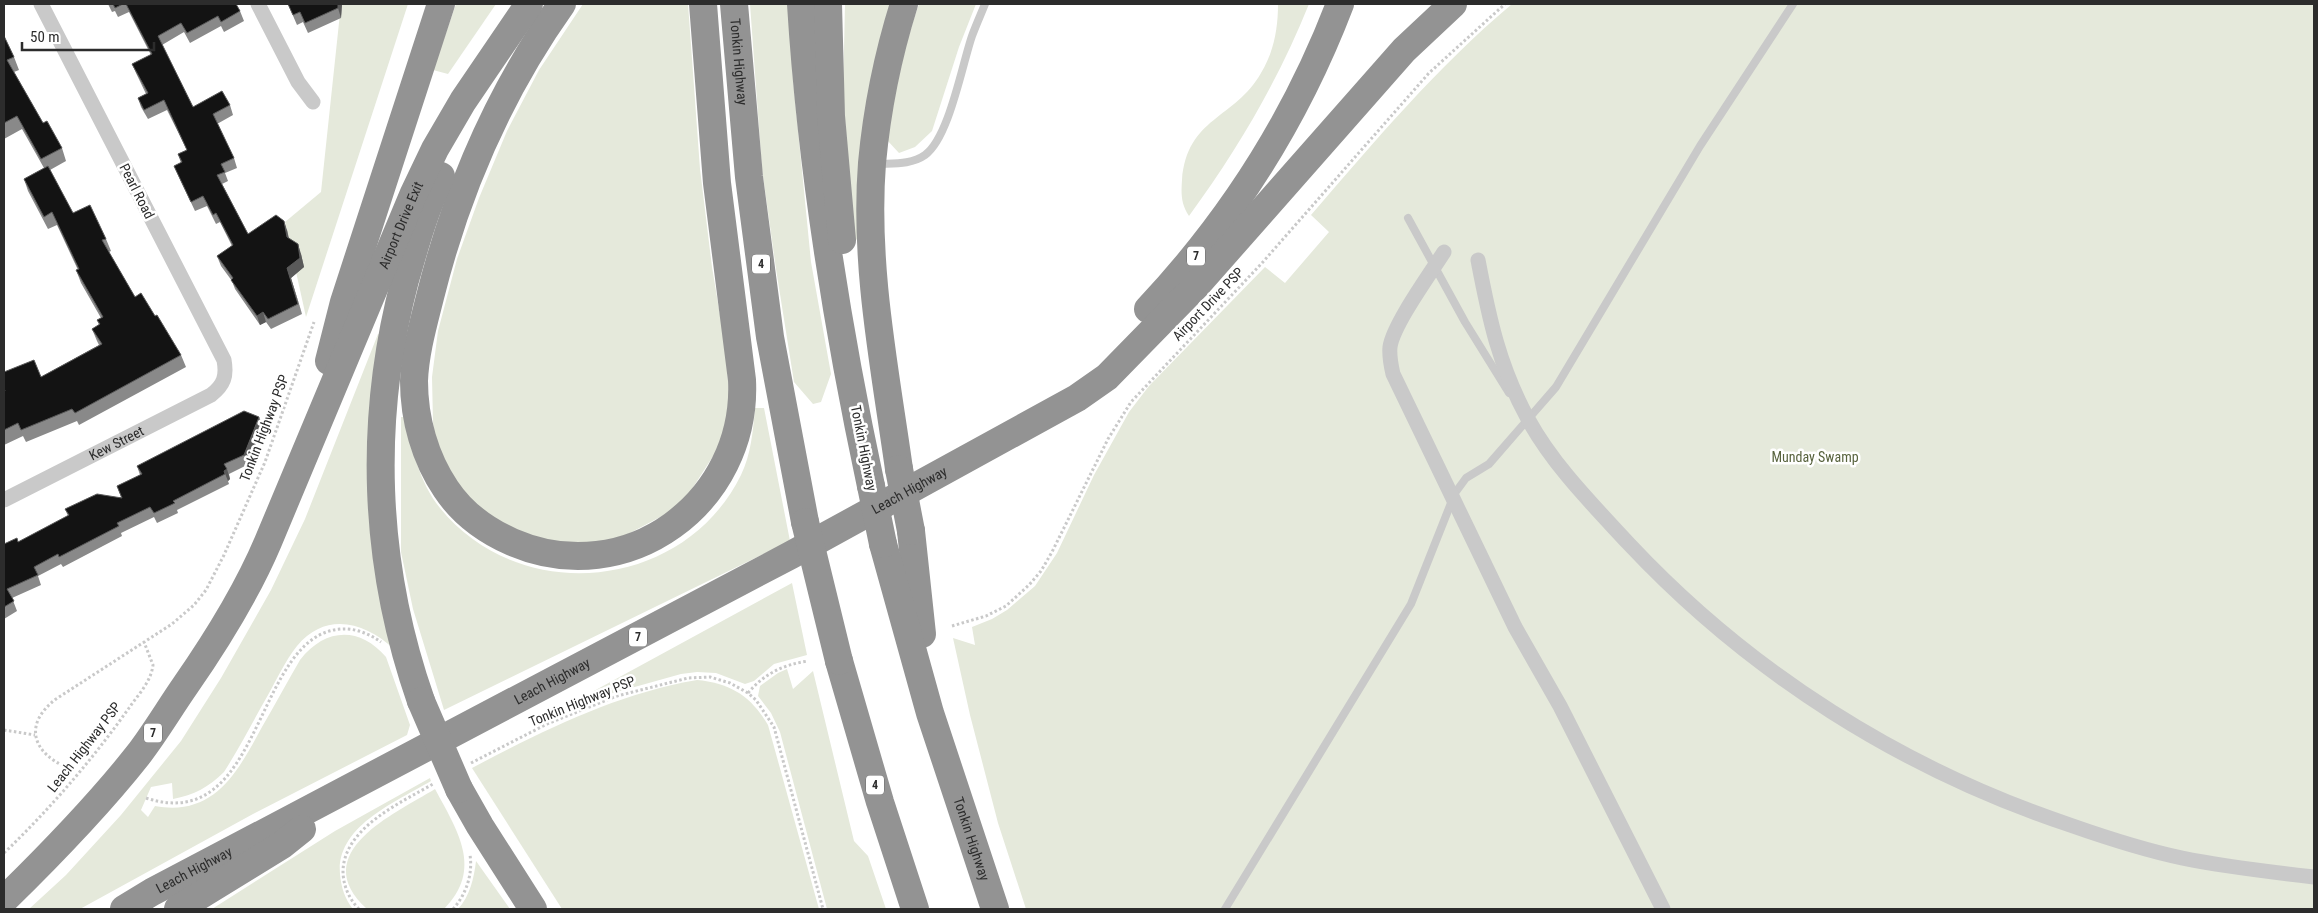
<svg xmlns="http://www.w3.org/2000/svg" width="2318" height="913" viewBox="0 0 2318 913" font-family="'Roboto Condensed',sans-serif">
<style>
.green{fill:#e5e9db}
.lines{fill:none;stroke-linecap:round;stroke-linejoin:round}
.path{stroke:#c9c9c9;stroke-width:3;stroke-dasharray:2.5 2.5;stroke-linecap:butt}
.service{stroke:#c9c9c9;stroke-width:8}
.minor{stroke:#c9c9c9;stroke-width:15}
.motorway{stroke:#939393;stroke-width:28}
.motorway-bridge{stroke:#939393;stroke-width:28}
.wall{fill:#898989}
.shaded-wall{fill:#5a5a5a}
.building{fill:#131313;stroke:#5a5a5a}
.labels{text-anchor:middle;stroke-width:5;stroke-linejoin:round;paint-order:stroke}
.shield{fill:#fff;stroke:#6b6b6b;stroke-width:1}
.shield-label{font-size:12px;font-weight:bold;fill:#2c2c2c}
.street-label{font-size:14px;fill:#2c2c2c;stroke:#fff}
.park-label{font-size:14px;fill:#58633e;stroke:#fff}
</style>
<rect width="100%" height="100%" fill="#fff"/>
<g class="green">
<path d="M 341,4 L 408,4 L 306,317 L 285,222 L 321,192 Z"/>
<path d="M 456,4 L 496,4 L 448,74 L 433,70 Z"/>
<path d="M 583,4 L 688,4 L 700,169 L 712,267 L 725,345 L 729,393 L 726,436 L 681,506 L 611,543 L 540,543 L 474,509 L 437,451 L 433,423 L 432,377 L 438,331 L 457,259 L 479,198 L 507,131 L 539,70 Z"/>
<path d="M 750,4 L 789,4 L 793,79 L 811,262 L 831,374 L 821,402 L 813,404 L 794,382 L 776,269 L 762,169 Z"/>
<path d="M 845,4 L 892,4 L 864,238 L 854,240 L 843,93 Z"/>
<path d="M 919,4 L 976,4 L 959,47 L 932,131 L 915,147 L 899,153 L 887,140 C 895,94 903,48 919,4 Z"/>
<path d="M 1278,4 L 1309,4 C 1278,81 1238,149 1189,216 C 1181,204 1181,194 1182,180 C 1187,117 1235,119 1261,73 C 1274,51 1278,29 1278,4 Z"/>
<path d="M 1512,4 L 2314,4 L 2314,909 L 1026,909 L 998,823 L 970,715 L 953,638 L 975,645 L 972,627 L 992,619 L 1007,610 L 1035,586 L 1057,553 L 1094,475 L 1129,412 L 1149,386 L 1265,267 L 1285,283 L 1329,232 L 1311,215 C 1375,141 1437,67 1512,4 Z"/>
<path d="M 378,334 L 383,336 L 394,649 C 365,622 326,611 297,646 C 285,661 277,679 268,695 C 253,721 240,747 224,772 C 209,787 194,795 173,799 L 172,783 L 151,787 L 141,810 L 148,817 L 155,806 C 215,817 238,771 262,727 C 275,705 287,682 300,660 C 325,628 359,626 386,657 L 410,725 L 407,735 L 253,814 L 80,909 L 29,909 L 66,875 L 121,815 L 181,741 L 221,678 L 271,590 L 305,519 Z"/>
<path d="M 755,408 L 764,408 L 790,541 L 444,710 L 413,609 L 401,552 L 401,417 L 405,417 C 412,448 419,482 440,508 C 520,607 684,591 741,475 C 751,454 753,431 755,408 Z"/>
<path d="M 792,583 L 807,655 L 774,664 L 754,681 L 745,684 L 716,673 L 697,672 L 681,674 L 606,695 L 561,712 L 559,710 Z"/>
<path d="M 787,669 L 793,689 L 813,671 L 854,841 L 868,856 L 886,909 L 827,909 L 780,732 L 771,713 L 758,696 L 760,686 L 778,673 Z"/>
<path d="M 697,680 C 730,683 751,696 768,725 L 819,909 L 562,909 L 472,768 C 544,730 616,694 697,680 Z"/>
<path d="M 430,778 L 431,781 C 396,802 336,826 340,874 C 341,887 345,899 353,909 L 212,909 L 335,831 Z"/>
<path d="M 435,789 C 457,830 484,869 444,909 L 367,909 C 306,853 394,814 435,789 Z"/>
<path d="M 476,861 L 510,909 L 458,909 C 470,896 474,878 476,861 Z"/>
</g>
<g class="lines">
<g class="path">
<path d="M 952,626 L 986,616 L 1006,606 L 1029,585 L 1041,571 L 1052,552 L 1108,439 L 1131,402 L 1262,263 L 1429,73 L 1505,4"/>
<path d="M 748,693 C 765,673 783,665 808,661"/>
<path d="M 4,730 L 35,735"/>
<path d="M 471,763 L 547,724 L 617,696 L 688,678 L 710,677 L 730,683 L 748,693 L 756,700 L 774,727 L 823,909"/>
<path d="M 68,768 C 32,753 23,724 56,699 L 172,624 L 194,605 L 206,590 L 224,555 L 265,462 L 314,322"/>
<path d="M 146,798 C 265,837 253,633 342,629 C 355,628 370,634 381,642"/>
<path d="M 4,853 C 50,809 92,760 129,708 C 138,695 151,682 153,665 L 144,642"/>
<path d="M 359,909 C 349,899 343,885 343,871 C 344,828 400,803 433,784"/>
<path d="M 453,909 C 466,895 473,874 470,855"/>
</g>
<g class="service">
<path d="M 877,164 C 892,163 911,165 925,155 C 949,138 962,65 972,36 C 976,25 981,14 985,4"/>
<path d="M 1408,218 L 1465,322 L 1509,393"/>
<path d="M 1225,909 L 1411,604 L 1455,493 L 1466,478 L 1489,464 L 1556,387 L 1700,146 L 1793,4"/>
</g>
<g class="minor">
<path d="M 258,4 L 298,82 L 313,102"/>
<path d="M 1444,252 C 1430,274 1393,325 1390,347 C 1389,357 1391,365 1393,374 L 1515,627 L 1560,706 L 1663,909"/>
<path d="M 1478,260 C 1489,318 1499,366 1528,419 C 1553,465 1593,505 1629,544 C 1750,673 1902,769 2070,825 C 2107,838 2144,850 2182,858 C 2226,867 2270,872 2314,877"/>
<path id="s1" d="M 4,500 L 211,395 C 224,385 227,376 224,360 L 41,4"/>
</g>
<g class="motorway">
<path d="M 562,4 C 500,91 456,193 430,297 C 423,325 415,353 414,381 C 414,419 425,458 446,489 C 462,513 487,531 512,542 C 627,592 748,502 742,380 L 717,183 L 703,4"/>
<path id="s2" d="M 734,4 L 749,177 L 770,337 L 805,522"/>
<path d="M 801,4 C 811,166 837,327 871,486"/>
<path d="M 828,4 L 831,116 L 842,240"/>
<path d="M 1148,309 C 1233,219 1296,119 1340,4"/>
<path d="M 329,361 L 344,302 L 441,4"/>
<path d="M 899,469 C 885,369 864,265 872,163 C 877,109 888,55 904,4"/>
<path d="M 911,531 L 922,634"/>
<path id="s3" d="M 883,544 L 930,713 L 995,909"/>
<path d="M 839,661 L 880,802 L 915,909"/>
<path d="M 421,701 C 373,564 368,420 405,280 C 415,245 425,209 441,176"/>
<path d="M 459,789 L 480,826 L 533,909"/>
<path id="s4" d="M 4,900 C 51,854 97,807 138,755 C 155,733 169,709 185,686 C 217,640 246,594 268,542 L 414,193 L 435,149 L 463,101 L 529,4"/>
<path id="s5" d="M 124,909 L 152,892 L 791,555 L 1077,398 L 1107,377 L 1196,286 L 1404,50 L 1453,4"/>
<path d="M 178,909 L 282,845 L 302,829"/>
</g>
<g class="motorway-bridge">
<path d="M 899,469 L 911,531"/>
<path d="M 871,486 L 883,544"/>
<path d="M 805,522 L 839,661"/>
<path d="M 421,701 L 459,789"/>
</g>
</g>
<g class="wall">
<path d="M 108,4 L 236,4 L 240,11 L 244,21 L 224,32 L 221,26 L 190,43 L 184,32 L 162,45 L 193,107 L 230,105 L 233,115 L 217,124 L 234,158 L 237,168 L 225,173 L 228,181 L 222,184 L 248,234 L 287,230 L 289,238 L 301,254 L 304,267 L 291,278 L 302,314 L 271,329 L 266,322 L 260,325 L 235,289 L 232,281 L 221,266 L 217,256 L 232,246 L 220,222 L 216,224 L 207,206 L 195,211 L 178,175 L 174,166 L 181,163 L 178,154 L 187,150 L 167,110 L 148,119 L 141,107 L 138,98 L 146,94 L 136,73 L 132,64 L 151,55 L 129,12 L 118,17 L 115,11 L 112,12 Z"/>
<path d="M 288,4 L 342,4 L 341,18 L 308,33 L 303,22 L 297,25 Z"/>
<path d="M 4,36 L 14,57 L 19,70 L 14,72 L 43,123 L 62,148 L 66,161 L 50,170 L 73,213 L 106,239 L 111,251 L 109,252 L 135,297 L 155,316 L 181,355 L 186,367 L 79,425 L 77,421 L 26,442 L 23,436 L 4,445 L 4,392 L 5,391 L 4,389 L 4,372 L 41,377 L 99,345 L 97,341 L 92,329 L 99,325 L 97,320 L 101,318 L 81,283 L 76,270 L 78,270 L 57,225 L 48,229 L 28,191 L 24,179 L 44,168 L 22,129 L 4,139 Z"/>
<path d="M 263,426 L 247,465 L 229,474 L 230,479 L 228,481 L 229,484 L 177,510 L 178,513 L 157,523 L 154,517 L 121,533 L 122,536 L 63,567 L 61,564 L 38,576 L 41,585 L 12,598 L 17,611 L 4,619 L 4,544 L 18,542 L 68,516 L 65,509 L 121,497 L 117,486 L 140,475 L 137,466 Z"/>
</g>
<g class="shaded-wall">
<path d="M 338,4 L 342,4 L 341,18 L 338,8 Z"/>
<path d="M 284,221 L 287,230 L 290,246 L 287,237 Z"/>
<path d="M 298,244 L 301,254 L 304,267 L 291,278 L 302,314 L 287,268 Z"/>
<path d="M 263,312 L 266,322 L 260,325 L 257,316 Z"/>
<path d="M 259,417 L 263,426 L 247,465 L 244,455 Z"/>
<path d="M 227,469 L 230,479 L 228,481 L 224,471 Z"/>
</g>
<g class="building">
<path d="M 113,4 L 123,4 L 115,8 Z"/>
<path d="M 126,4 L 236,4 L 240,11 L 221,22 L 218,16 L 187,33 L 181,23 L 158,36 L 193,107 L 222,91 L 230,105 L 213,114 L 234,158 L 221,164 L 225,172 L 217,175 L 248,234 L 276,215 L 284,221 L 287,237 L 298,244 L 300,258 L 287,268 L 298,304 L 268,319 L 263,312 L 257,316 L 231,280 L 233,278 L 217,256 L 233,245 L 216,213 L 213,215 L 203,196 L 191,202 L 174,166 L 182,162 L 178,154 L 187,150 L 164,100 L 144,110 L 138,98 L 148,93 L 132,64 L 152,54 Z"/>
<path d="M 288,4 L 338,4 L 338,8 L 305,23 L 300,12 L 293,15 Z"/>
<path d="M 4,36 L 14,57 L 7,60 L 43,123 L 47,121 L 62,148 L 41,159 L 17,116 L 4,123 Z"/>
<path d="M 48,166 L 73,213 L 90,205 L 106,239 L 102,240 L 135,297 L 141,293 L 155,316 L 157,315 L 181,355 L 75,413 L 72,409 L 21,430 L 18,423 L 4,430 L 4,392 L 5,391 L 4,388 L 4,372 L 34,360 L 41,377 L 102,344 L 92,329 L 100,324 L 97,320 L 103,317 L 76,270 L 79,269 L 52,212 L 44,217 L 24,179 Z"/>
<path d="M 244,411 L 259,417 L 244,455 L 224,464 L 227,469 L 224,471 L 225,474 L 173,501 L 175,503 L 154,513 L 150,507 L 117,523 L 119,526 L 59,557 L 58,554 L 34,567 L 38,575 L 7,589 L 14,601 L 4,607 L 4,544 L 17,538 L 18,542 L 69,515 L 65,509 L 97,494 L 122,498 L 117,486 L 142,474 L 137,466 Z"/>
</g>
<g class="labels">
<g class="shield">
<rect x="1187" y="246.5" width="18" height="19" rx="4"/>
<rect x="752" y="254.5" width="18" height="19" rx="4"/>
<rect x="629" y="627.5" width="18" height="19" rx="4"/>
<rect x="144" y="723.5" width="18" height="19" rx="4"/>
<rect x="866" y="775.5" width="18" height="19" rx="4"/>
</g>
<g class="shield-label">
<text x="1196" y="260">7</text>
<text x="761" y="268">4</text>
<text x="638" y="641">7</text>
<text x="153" y="737">7</text>
<text x="875" y="789">4</text>
</g>
<g class="street-label">
<text dy="5" stroke="none"><textPath href="#s2" startOffset="58">Tonkin Highway</textPath></text>
<text transform="translate(137 191) rotate(63)" y="5">Pearl Road</text>
<text dy="5" stroke="none"><textPath href="#s4" startOffset="791">Airport Drive Exit</textPath></text>
<text transform="translate(1208 304) rotate(-46)" y="5">Airport Drive PSP</text>
<text transform="translate(264 428) rotate(-69)" y="5">Tonkin Highway PSP</text>
<text dy="5" stroke="none"><textPath href="#s1" startOffset="126">Kew Street</textPath></text>
<text transform="translate(864 448) rotate(79)" y="5">Tonkin Highway</text>
<text dy="5" stroke="none"><textPath href="#s5" startOffset="890">Leach Highway</textPath></text>
<text dy="5" stroke="none"><textPath href="#s5" startOffset="485">Leach Highway</textPath></text>
<text transform="translate(582 701) rotate(-22)" y="5">Tonkin Highway PSP</text>
<text transform="translate(84 747) rotate(-52)" y="5">Leach Highway PSP</text>
<text dy="5" stroke="none"><textPath href="#s3" startOffset="308">Tonkin Highway</textPath></text>
<text dy="5" stroke="none"><textPath href="#s5" startOffset="80">Leach Highway</textPath></text>
</g>
<g class="park-label">
<text x="1815" y="462">Munday Swamp</text>
</g>
</g>
<rect width="2318" height="913" fill="none" stroke="#2c2c2c" stroke-width="10"/>
<path d="M22 42v8h132v-8" fill="none" stroke="#2c2c2c" stroke-width="2.5"/>
<text x="30" y="42" font-size="15" fill="#2c2c2c" stroke="#ffffff" stroke-width="4" paint-order="stroke">50 m</text>
</svg>
